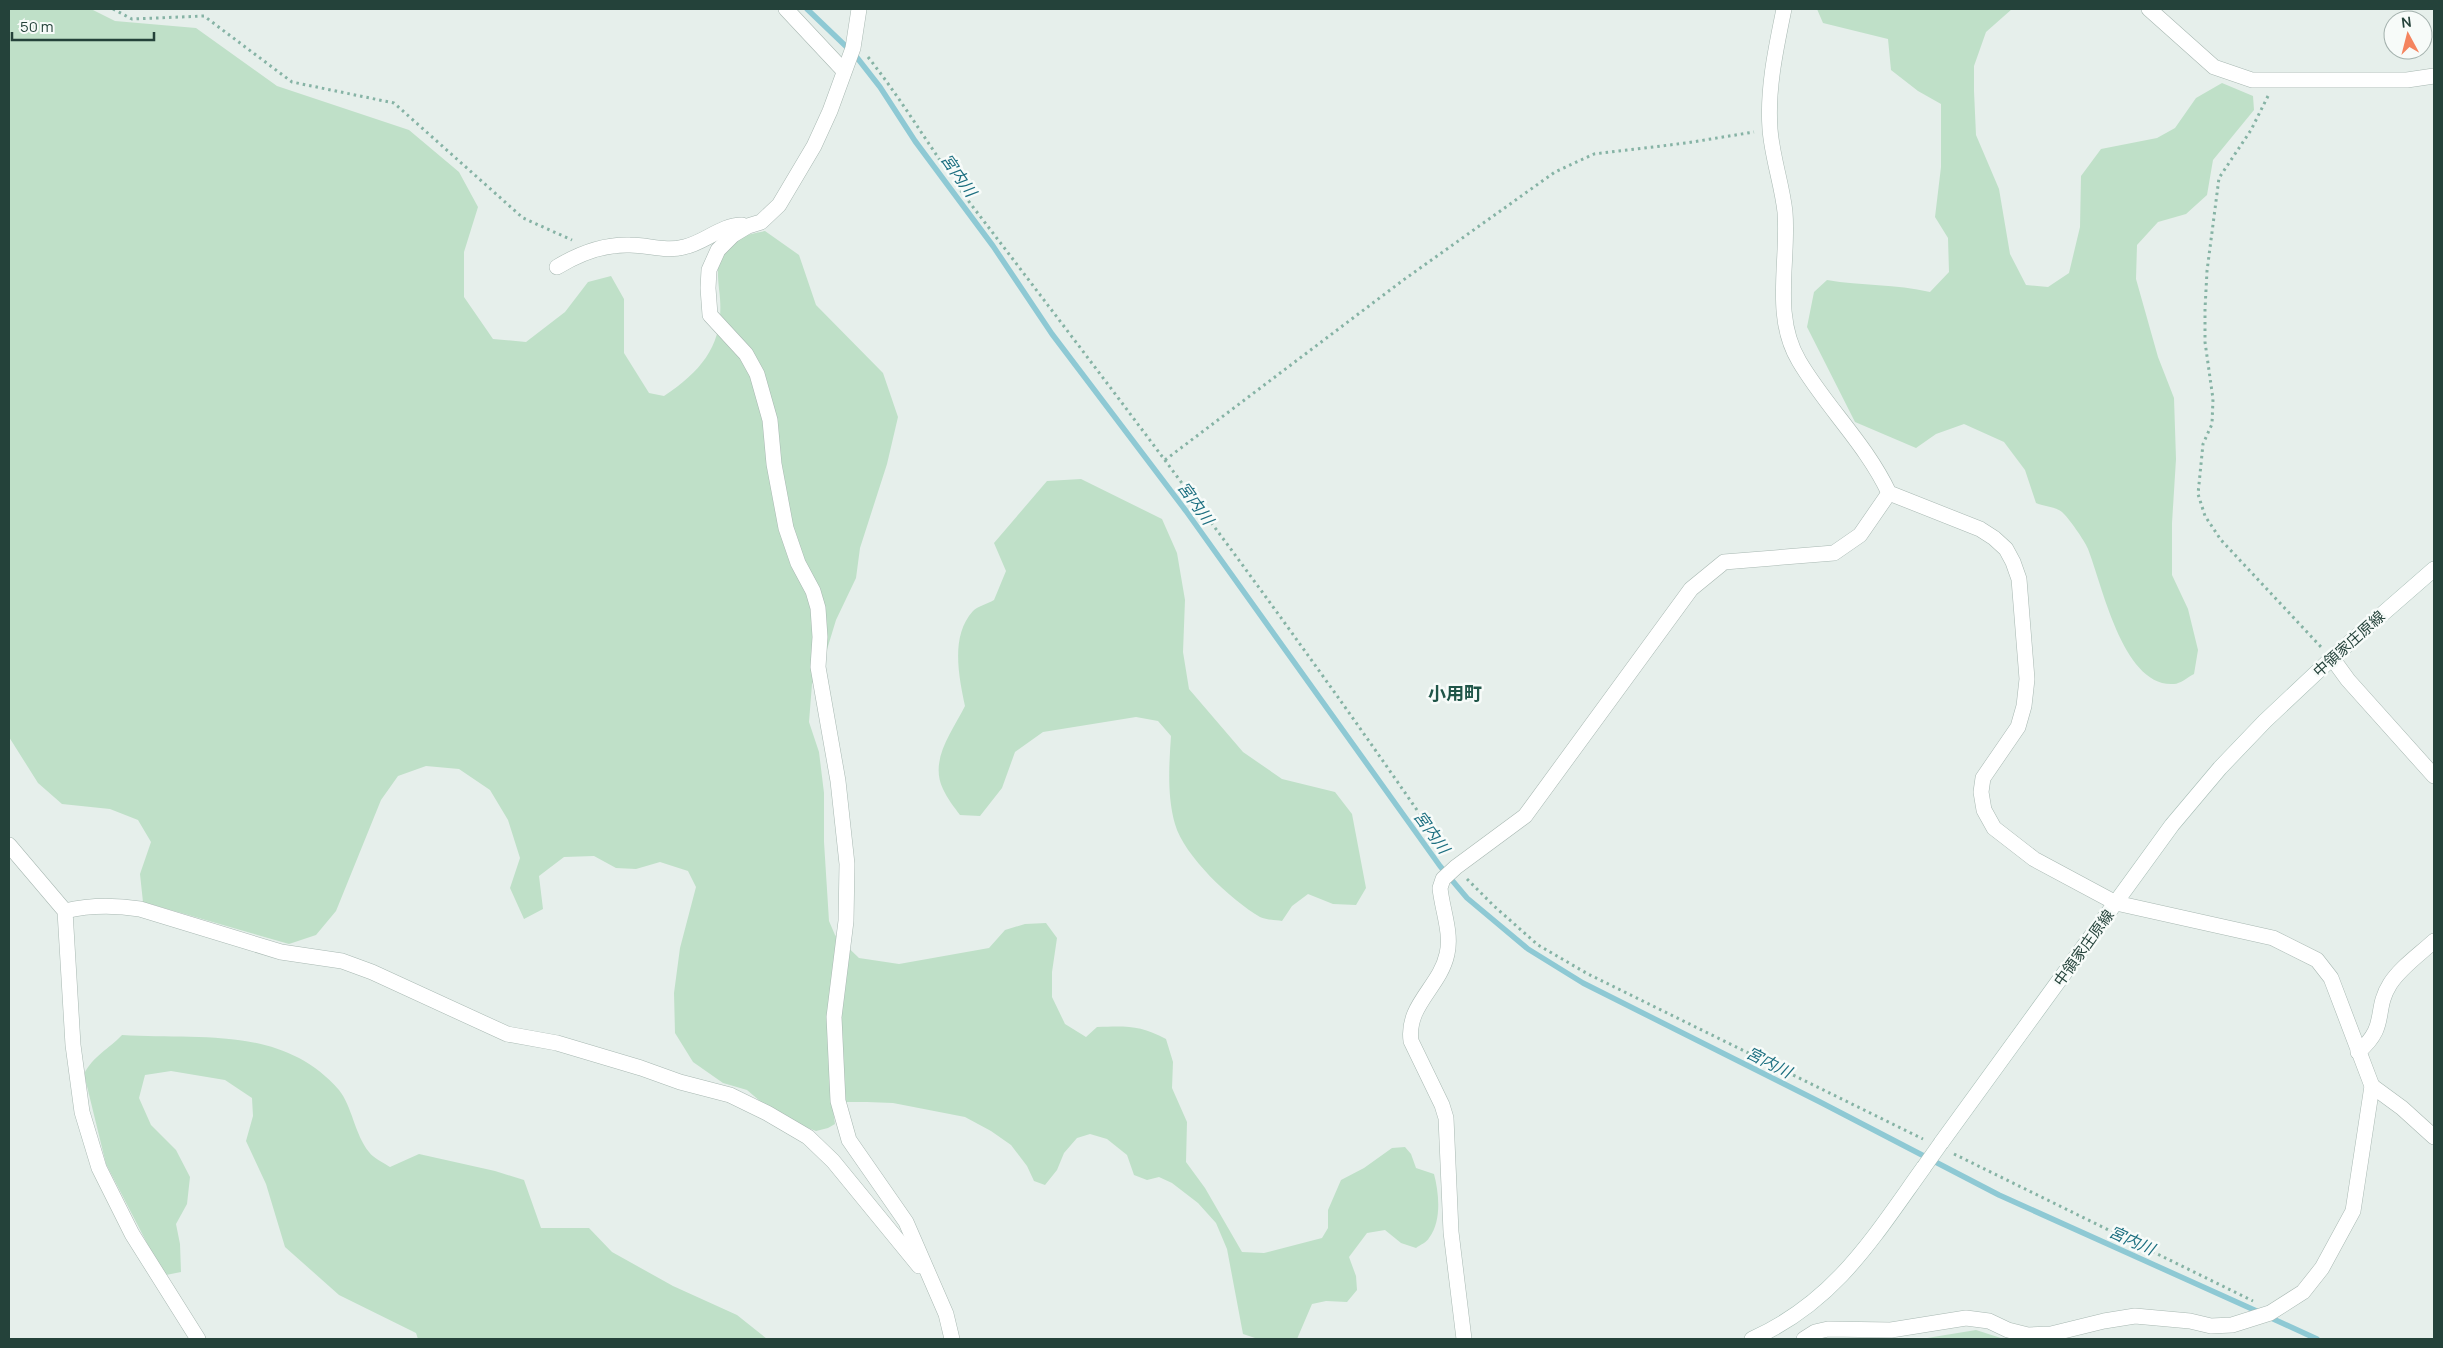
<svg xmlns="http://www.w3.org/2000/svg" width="2443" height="1348" viewBox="0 0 2443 1348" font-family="Manrope,'Noto Sans JP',sans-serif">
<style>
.green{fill:#bfe0c8}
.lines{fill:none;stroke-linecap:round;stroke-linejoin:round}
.stream{stroke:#8ec9d4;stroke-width:5.5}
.street-casing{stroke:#a8b8b2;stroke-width:16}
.secondary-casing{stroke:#a4bbb3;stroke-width:16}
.path{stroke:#86b3a5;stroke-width:3;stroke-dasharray:2.5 4;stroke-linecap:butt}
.street{stroke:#fff;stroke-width:15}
.secondary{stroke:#fff;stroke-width:15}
.secondary-bridge-casing{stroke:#a4bbb3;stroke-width:16;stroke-linecap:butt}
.secondary-bridge{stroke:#fff;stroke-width:15}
.labels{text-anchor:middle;stroke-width:5;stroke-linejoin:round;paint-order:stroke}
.street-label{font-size:15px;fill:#24423a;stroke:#f7fbf9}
.water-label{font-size:16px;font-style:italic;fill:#1c6f80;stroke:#f7fbf9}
.quarter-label{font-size:18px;font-weight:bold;fill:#1f5548;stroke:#f7fbf9}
</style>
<rect width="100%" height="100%" fill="#e6efeb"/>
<g class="green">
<path d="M 9,9 L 91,9 L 115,21 L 196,28 L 277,86 L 409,130 L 459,172 L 478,207 L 464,252 L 464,297 L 493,339 L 526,342 L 565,312 L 588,282 L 611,276 L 624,299 L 624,353 L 649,393 L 664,396 C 706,368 726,340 719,289 C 718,278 716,261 722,251 C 731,236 748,235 765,231 L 799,255 L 816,305 L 883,373 L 898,417 L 887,464 L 860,548 L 856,578 L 836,620 L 825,656 L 812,684 L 809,722 L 819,752 L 824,793 L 824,842 L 829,921 L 835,935 L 859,958 L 899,964 L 989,948 L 1005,930 L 1025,924 L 1046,923 L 1057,938 L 1052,972 L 1052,997 L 1065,1024 L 1086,1037 L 1097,1027 C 1126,1026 1140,1025 1166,1039 L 1173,1062 L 1172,1088 L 1187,1122 L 1186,1162 L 1205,1188 L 1242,1252 L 1264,1253 L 1322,1238 L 1328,1228 L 1328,1210 L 1341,1180 L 1364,1168 L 1392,1148 L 1405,1147 L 1411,1154 L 1416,1168 L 1434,1174 C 1439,1193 1442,1221 1429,1238 C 1427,1242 1420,1245 1416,1248 L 1401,1243 L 1385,1230 L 1367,1233 L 1349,1257 L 1356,1276 L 1357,1290 L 1347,1302 L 1326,1301 L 1312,1304 L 1297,1339 L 1258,1339 L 1243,1334 L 1227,1249 L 1216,1223 L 1198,1203 L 1172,1183 L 1159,1177 L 1147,1180 L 1134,1175 L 1127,1155 L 1107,1139 L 1090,1134 L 1077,1138 L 1064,1153 L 1057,1170 L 1045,1185 L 1034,1181 L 1027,1166 L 1011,1145 L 991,1131 L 965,1117 L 893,1103 L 867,1102 L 845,1102 L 833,1110 L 835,1124 L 828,1128 L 816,1131 L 797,1124 L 768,1108 L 747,1090 L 723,1083 L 693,1062 L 675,1033 L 674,993 L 680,948 L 696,887 L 688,871 L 660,862 L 636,869 L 616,868 L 594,856 L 564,857 L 539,876 L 543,909 L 524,919 L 510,888 L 520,858 L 508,820 L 490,790 L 459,769 L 426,766 L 398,776 L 381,800 L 336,911 L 316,935 L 289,944 L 143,902 L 140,874 L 151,842 L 138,820 L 110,809 L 62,804 L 38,783 L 9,737 Z"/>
<path d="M 1817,9 L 2012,9 L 1986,32 L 1974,66 L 1974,91 L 1976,135 L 1999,189 L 2010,254 L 2026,285 L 2048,287 L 2069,273 L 2080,227 L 2081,176 L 2101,149 L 2157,138 L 2175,128 L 2196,98 L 2222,83 L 2253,96 L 2254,110 L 2213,160 L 2207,195 L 2186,214 L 2158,222 L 2137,245 L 2136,279 L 2158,357 L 2174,398 L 2176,459 L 2172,523 L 2172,575 L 2188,609 L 2198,650 L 2194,674 C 2188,677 2180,684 2174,684 C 2123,688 2102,584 2088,549 C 2085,541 2068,517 2062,512 C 2056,507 2043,506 2036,503 L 2025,470 L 2004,442 L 1964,424 L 1936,434 L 1916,448 L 1855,422 L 1807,327 L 1814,292 L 1827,280 C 1861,286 1896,284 1930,292 L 1949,272 L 1948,238 L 1935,217 L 1941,167 L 1941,104 L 1918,91 L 1891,70 L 1888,39 L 1823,23 Z"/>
<path d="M 1081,479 L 1162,519 L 1177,553 L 1185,600 L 1183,652 L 1189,689 L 1243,752 L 1282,779 L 1335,792 L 1352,814 L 1366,888 L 1356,905 L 1333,904 L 1308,894 L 1292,906 L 1282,921 C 1276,920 1266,920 1260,917 C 1231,900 1184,856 1175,824 C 1167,796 1169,765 1171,736 L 1158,721 L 1136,717 L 1043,732 L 1015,752 L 1002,788 L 980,816 L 960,815 C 954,807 947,798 943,789 C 929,760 952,732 965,706 C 959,677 950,636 973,611 C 978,606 987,604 994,600 L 1006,571 L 994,543 L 1047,481 Z"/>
<path d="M 122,1035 C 200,1040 282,1025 339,1090 C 352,1106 355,1135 369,1152 C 373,1158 384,1163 390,1167 L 419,1154 L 495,1171 L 524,1180 L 541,1228 L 589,1228 L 612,1252 L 673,1286 L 737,1315 L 767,1339 L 418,1339 L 416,1333 L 339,1295 L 285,1247 L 266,1184 L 246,1141 L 253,1116 L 252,1098 L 225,1080 L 171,1071 L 145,1075 L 139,1098 L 151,1125 L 176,1150 L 190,1177 L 187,1204 L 176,1224 L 180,1244 L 181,1272 L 166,1275 L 149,1247 L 106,1164 L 84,1074 C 93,1056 109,1049 122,1035 Z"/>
<path d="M 1976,1330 L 2004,1339 L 1921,1339 Z"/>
</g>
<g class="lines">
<g class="stream">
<path d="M 807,9 L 855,55 L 880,87 L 915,141 L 993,246 L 1052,334 L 1186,511 L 1440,866 L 1467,898 L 1528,949 L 1583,983 L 1820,1102 L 1999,1195 L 2261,1313"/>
<path d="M 2269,1317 L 2317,1339"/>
</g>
<defs>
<g id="street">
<path d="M 786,9 L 844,71"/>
<path d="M 859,9 L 853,48 L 830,111 L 814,146 L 779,205 L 761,222 L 748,226 L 733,235 L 718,250 L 709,270 L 708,288 L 710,315 L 746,354 L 757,374 L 770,420 L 774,464 L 786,528 L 798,563 L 813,591 L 818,608 L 820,637 L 818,667 L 838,781 L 847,864 L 846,921 L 834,1017 L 838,1101 L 849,1140 L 906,1222 L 946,1314 L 952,1339"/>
<path d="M 1784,9 C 1776,48 1767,89 1770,129 C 1772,157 1782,184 1785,212 C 1789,261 1772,316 1799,361 C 1826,407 1866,444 1889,493 L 1980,529 L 1994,538 L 2006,549 L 2013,562 L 2019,579 L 2027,679 L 2024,706 L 2018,727 L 1983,778 L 1981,792 L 1984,810 L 1994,828 L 2034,859 L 2116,903 L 2273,938 L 2317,960 L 2331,978 L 2372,1086 L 2353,1211 L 2322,1268 L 2303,1292 L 2270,1313 L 2232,1325 L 2211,1326 L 2190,1321 L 2135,1316 L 2104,1321 L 2051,1334 L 2028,1335 L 2008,1330 L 1989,1321 L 1966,1318 L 1891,1330 L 1828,1329 L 1815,1332 L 1804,1339"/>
<path d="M 2149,9 L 2214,67 L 2252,80 L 2407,80 L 2434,76"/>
<path d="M 557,267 C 580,253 603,244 630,245 C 648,245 666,252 684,247 C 704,243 721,225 742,225"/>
<path d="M 2332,658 L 2348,680 L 2434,776"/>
<path d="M 9,845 L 65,911 L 73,1045 L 82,1112 L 99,1168 L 132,1234 L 198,1339"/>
<path d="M 65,911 C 90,905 114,905 140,909 L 281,952 L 342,961 L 372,972 L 507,1034 L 557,1043 L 641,1068 L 680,1082 L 730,1095 L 767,1113 L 808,1137 L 833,1161 L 919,1266"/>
<path d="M 2358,1052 C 2389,1026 2373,1011 2390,984 C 2400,968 2420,954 2434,941"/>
<path d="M 2372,1086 L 2402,1108 L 2434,1137"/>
<path d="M 1464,1339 L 1451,1232 L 1446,1118 L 1442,1105 L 1411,1041 C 1406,1005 1440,987 1447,954 C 1452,933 1442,909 1440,888 L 1443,879 L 1456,867 L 1525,816 L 1691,589 L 1724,562 L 1834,553 L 1860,535 L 1889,493"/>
</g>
<g id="secondary">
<path d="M 1941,1143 L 2172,825 L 2220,768 L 2265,721 L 2332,658 L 2434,569"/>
<path d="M 1752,1339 C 1835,1302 1873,1238 1924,1167"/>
</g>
</defs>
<use href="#street" class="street-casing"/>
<use href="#secondary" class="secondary-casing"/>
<g class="path">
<path d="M 113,9 L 132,19 L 204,16 L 292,82 L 394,103 L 523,218 L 572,240"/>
<path d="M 868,57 C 906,105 936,158 973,207 C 1136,420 1297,633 1447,854"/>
<path d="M 2268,96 L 2251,130 L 2219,178 L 2207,271 L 2205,309 L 2205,342 L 2213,399 L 2212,424 L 2203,444 L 2198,494 L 2205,516 L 2221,540 L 2321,647"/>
<path d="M 1165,460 L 1402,281 L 1555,172 L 1594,154 L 1686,143 L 1754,132"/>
<path d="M 1467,879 L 1494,906 L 1538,945 L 1588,974 L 1923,1139"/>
<path d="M 1954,1154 L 2253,1301"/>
</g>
<use href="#street" class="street"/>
<use href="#secondary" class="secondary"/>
<defs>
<path id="secondary-bridge" d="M 1924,1167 L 1941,1143"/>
</defs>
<use href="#secondary-bridge" class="secondary-bridge-casing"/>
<use href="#secondary-bridge" class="secondary-bridge"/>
</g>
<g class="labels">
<g class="street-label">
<text transform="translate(2349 644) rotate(-42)" y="5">中領家庄原線</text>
<text transform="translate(2084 948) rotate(-54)" y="5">中領家庄原線</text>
</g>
<g class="water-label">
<text transform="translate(959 175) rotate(55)" y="6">宮内川</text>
<text transform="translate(1196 503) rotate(54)" y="6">宮内川</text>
<text transform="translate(1432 832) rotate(54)" y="6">宮内川</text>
<text transform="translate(1769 1062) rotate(27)" y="6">宮内川</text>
<text transform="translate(2132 1240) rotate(24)" y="6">宮内川</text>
</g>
<g class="quarter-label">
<text x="1455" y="700">小用町</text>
</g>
</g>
<rect width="2443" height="1348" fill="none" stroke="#24423a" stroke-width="20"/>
<g transform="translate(2408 35) rotate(353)"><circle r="24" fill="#f7fbf9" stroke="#a3b1ad"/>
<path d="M0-4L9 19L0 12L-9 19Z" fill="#f4845f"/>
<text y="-8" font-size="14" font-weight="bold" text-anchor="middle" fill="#24423a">N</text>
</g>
<path d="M12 32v8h142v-8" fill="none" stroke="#24423a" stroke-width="2.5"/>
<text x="20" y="32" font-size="15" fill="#24423a" stroke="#f7fbf9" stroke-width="4" paint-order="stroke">50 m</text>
</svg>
